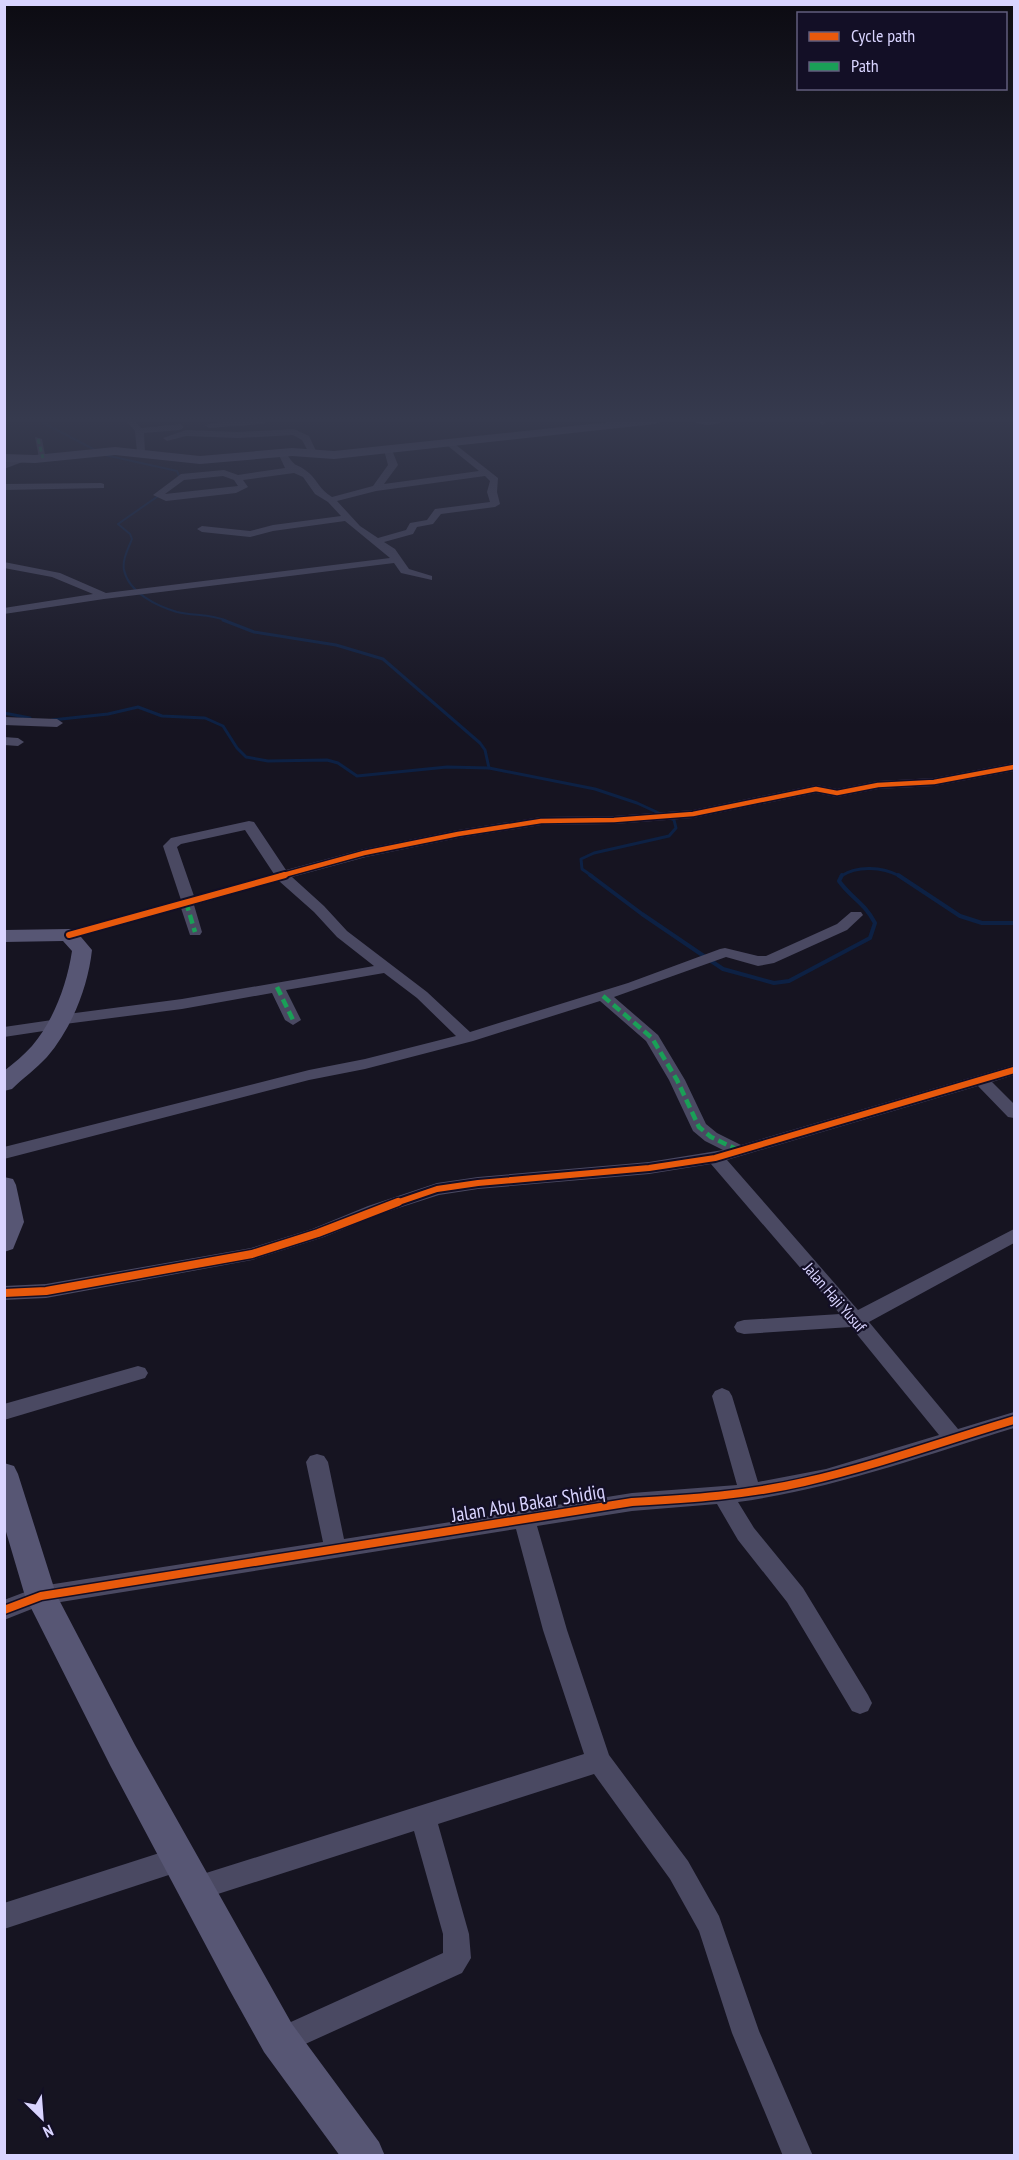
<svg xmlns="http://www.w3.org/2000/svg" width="1019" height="2160" viewBox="0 0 1019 2160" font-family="'PT Sans Narrow',sans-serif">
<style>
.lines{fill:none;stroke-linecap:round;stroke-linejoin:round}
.stream-far2{stroke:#0d2144;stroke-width:2}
.stream-far1{stroke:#0d2144;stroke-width:3}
.stream{stroke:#0d2144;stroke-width:4}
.street{fill:#4a4962;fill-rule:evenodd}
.secondary{fill:#575674;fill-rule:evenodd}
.quiet-far1{stroke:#1a9f57;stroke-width:3;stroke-dasharray:5 3;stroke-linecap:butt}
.quiet{stroke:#1a9f57;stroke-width:4.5;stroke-dasharray:9 4.5;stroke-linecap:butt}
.cycleway-far2-casing{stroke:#130f26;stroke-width:8}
.cycleway-far1-casing{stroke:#130f26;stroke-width:10}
.cycleway-casing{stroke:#130f26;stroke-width:11}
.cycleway-far2{stroke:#e8590c;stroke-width:4.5}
.cycleway-far1{stroke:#e8590c;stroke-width:6}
.cycleway{stroke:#e8590c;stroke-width:8}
.labels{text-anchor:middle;stroke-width:4.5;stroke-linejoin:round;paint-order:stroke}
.street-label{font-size:16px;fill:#d9d4ff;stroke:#130f26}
.near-street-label{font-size:20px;fill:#d9d4ff;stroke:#130f26}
</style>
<rect width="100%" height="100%" fill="#161421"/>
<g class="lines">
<g class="stream-far2">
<path d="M 40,421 L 95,450"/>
<path d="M 105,455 L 177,471 L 180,478"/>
<path d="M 161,494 L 118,524 L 130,534 L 132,539 C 128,549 122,560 124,570 C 129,593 157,606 177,612 C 194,616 211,614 227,621"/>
</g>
<g class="stream-far1">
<path d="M 223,620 L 254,632 L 336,645 L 383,659 L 480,743 L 485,750 L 489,768 L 595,789 L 637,803 L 663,815"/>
<path d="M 4,713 L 30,718"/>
<path d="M 52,720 L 108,714 L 138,707 L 162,716 L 205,718 L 223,726 L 237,748 L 246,757 L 268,761 L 327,760 L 338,763 L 357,776 L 447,767 L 489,768"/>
<path d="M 592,876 L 582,869 L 581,859 L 594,853 L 669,836 L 676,828 L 674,820 L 670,818"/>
<path d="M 841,876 C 858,865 882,867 900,876"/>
</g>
<g class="stream">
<path d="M 590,875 L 642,914 L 723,969 L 774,983 L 789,981 L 870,938 L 875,923 C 864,902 851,898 839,881 L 842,875"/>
<path d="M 898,875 L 960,916 L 982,923 L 1014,923"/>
</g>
<g class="street">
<path d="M 126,421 L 135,421 L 141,428 L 180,424 L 184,427 L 180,430 L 144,433 L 145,452 L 141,455 L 137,452 L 135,431 Z"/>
<path d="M 226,421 L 267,421 L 263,424 L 209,428 L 205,425 Z"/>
<path d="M 817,421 L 826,421 L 826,422 L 822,425 Z"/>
<path d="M 294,429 L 309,436 L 317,453 L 316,455 L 310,455 L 302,440 L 293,435 L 238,438 L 186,436 L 167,441 L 163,438 L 186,430 L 238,432 Z"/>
<path d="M 35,437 L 42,439 L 46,460 L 39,458 Z"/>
<path d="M 451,441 L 498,478 L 497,492 L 500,504 L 495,507 L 441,514 L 433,524 L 417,527 L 413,534 L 384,542 L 395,549 L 409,569 L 432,576 L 432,580 L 401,573 L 394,563 L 104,599 L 4,614 L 4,608 L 93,594 L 52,577 L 4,568 L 4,562 L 60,573 L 106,593 L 390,558 L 345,521 L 273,531 L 250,537 L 202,532 L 197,529 L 202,526 L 250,531 L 273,525 L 341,516 L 328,502 L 315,494 L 303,477 L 294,473 L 243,480 L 248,487 L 236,493 L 166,501 L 153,495 L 181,474 L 224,470 L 238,475 L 285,468 L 278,453 L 282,450 L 285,451 C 297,471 295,461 309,473 C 318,481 319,489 332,497 L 373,486 L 388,465 L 384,450 L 388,447 L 392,450 L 398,465 L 384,484 L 479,471 L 448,446 L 448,442 ZM 223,476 L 234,480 L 238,486 L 165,494 L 184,480 ZM 485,476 L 490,481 L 487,492 L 490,502 L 435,509 L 427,520 L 410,523 L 406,530 L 378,538 L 360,526 L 337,501 L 376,491 Z"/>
<path d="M 22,456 L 26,459 L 25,461 L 4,469 L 4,463 Z"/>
<path d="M 101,483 L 104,484 L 104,488 L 4,490 L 4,484 Z"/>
<path d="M 4,717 L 57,719 L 63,723 L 57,727 L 4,725 Z"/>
<path d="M 4,737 L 18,738 L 24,742 L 18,746 L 4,745 Z"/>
<path d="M 1014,763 L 1014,771 L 934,786 L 878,789 L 837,797 L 816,793 L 693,818 L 614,824 L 541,825 L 458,838 L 366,857 L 292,877 L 324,906 L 347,931 L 427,992 L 470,1032 L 628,983 L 720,949 L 725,948 L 758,956 L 766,956 L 837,924 L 851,912 L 861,912 L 863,915 L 847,930 L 774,963 L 758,966 L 726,957 L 614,997 L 658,1035 L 685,1080 L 706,1124 L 717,1133 L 741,1145 L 1014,1065 L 1014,1075 L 992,1082 L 1014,1104 L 1014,1118 L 1008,1117 L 978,1086 L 727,1160 L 858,1310 L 1014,1229 L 1014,1243 L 869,1322 L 958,1429 L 1014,1412 L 1014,1428 C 923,1456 833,1489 738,1502 L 754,1528 L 803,1588 L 868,1695 L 872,1703 L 868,1711 L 860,1714 L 852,1711 L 787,1602 L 738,1540 L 717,1504 L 632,1511 L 537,1526 L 567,1630 L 609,1755 L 688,1861 L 719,1916 L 759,2031 L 813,2156 L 783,2156 L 732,2033 L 699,1931 L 670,1879 L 594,1774 L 438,1824 L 469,1934 L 471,1958 L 462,1973 L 281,2055 L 271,2051 L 267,2041 L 271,2031 L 443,1953 L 443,1934 L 414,1831 L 196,1901 L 187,1897 L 183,1888 L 187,1879 L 584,1754 L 543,1630 L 516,1529 L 42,1605 L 4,1620 L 4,1600 L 41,1586 L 323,1542 L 306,1462 L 310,1456 L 317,1454 L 324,1456 L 328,1462 L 344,1539 L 632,1493 L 737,1485 L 712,1396 L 715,1391 L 722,1388 L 729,1391 L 732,1396 L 758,1482 L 826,1469 L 939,1435 L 851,1327 L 744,1334 L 737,1332 L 734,1327 L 737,1322 L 744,1320 L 840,1314 L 711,1164 L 649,1174 L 478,1189 L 439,1195 L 380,1214 L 324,1237 L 252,1260 L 46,1298 L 4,1300 L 4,1286 L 46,1284 L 251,1248 L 312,1229 L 368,1206 L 437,1183 L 478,1177 L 649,1162 L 723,1150 L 705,1141 L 693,1131 L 669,1080 L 646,1041 L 600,1001 L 473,1041 L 365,1069 L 309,1080 L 4,1159 L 4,1147 L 309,1070 L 365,1059 L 456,1036 L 417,998 L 384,973 L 286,990 L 301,1020 L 293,1025 L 285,1020 L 272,993 L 182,1009 L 65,1024 L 57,1029 L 4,1037 L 4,1027 L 52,1020 L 60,1015 L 182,999 L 374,966 L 337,937 L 314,912 L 279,881 L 194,905 L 202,932 L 200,935 L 190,935 L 181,908 L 74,938 L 64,938 L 62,935 L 64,932 L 181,900 L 163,846 L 171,838 L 249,821 L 254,822 L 286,870 L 364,849 L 458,830 L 541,817 L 614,816 L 693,810 L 816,785 L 837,789 L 878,781 L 934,778 ZM 245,830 L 274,874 L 194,896 L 177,847 L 181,844 Z"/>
<path d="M 138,1366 L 145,1368 L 148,1373 L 145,1378 L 4,1420 L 4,1404 Z"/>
<path d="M 178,1847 L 187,1851 L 191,1860 L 187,1869 L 4,1929 L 4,1903 Z"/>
</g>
<g class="secondary">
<path d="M 620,421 L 661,421 L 655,424 L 334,459 L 292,456 L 200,464 L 115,455 L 35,463 L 4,462 L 4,454 L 35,455 L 115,447 L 200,456 L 292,448 L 334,451 Z"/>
<path d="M 693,421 L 723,421 C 716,426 700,426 693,421 Z"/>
<path d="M 69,929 L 76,931 L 92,950 C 88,987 72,1028 47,1057 C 36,1069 23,1078 12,1089 L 4,1091 L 4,1071 C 14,1063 24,1055 32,1046 C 54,1020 67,984 72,951 L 63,941 L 4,942 L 4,930 Z"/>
<path d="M 4,1177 L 13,1179 L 16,1185 L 24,1222 L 13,1249 L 4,1252 Z"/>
<path d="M 4,1463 L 14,1466 L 18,1474 L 56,1594 L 135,1745 L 292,2024 L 379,2142 L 385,2156 L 340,2156 L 264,2052 L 229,1989 L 111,1767 L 25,1596 L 4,1525 Z"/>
</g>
<path class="quiet-far1" d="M 38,439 L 43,458"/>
<g class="quiet">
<path d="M 186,902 L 195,932"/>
<path d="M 277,987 L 293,1020"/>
<path d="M 603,996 L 652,1038 L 677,1080 L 699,1127 L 711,1137 L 740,1151"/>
</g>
<defs>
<path id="cycleway-far2" d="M 280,876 L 364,853 L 458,834 L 541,821 L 614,820 L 693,814 L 816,789 L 837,793 L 878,785 L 934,782 L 1014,767"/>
<g id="cycleway-far1">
<path d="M 69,935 L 285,875"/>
<path d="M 393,1204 L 437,1189 L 478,1183 L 649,1168 L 715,1158 L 1014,1070"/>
</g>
<g id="cycleway">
<path d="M 4,1293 L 46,1291 L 252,1254 L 318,1233 L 398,1202"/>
<path d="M 4,1610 L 41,1596 L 632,1502 C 690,1499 748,1495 804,1482 C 875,1466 944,1441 1014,1420"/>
</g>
</defs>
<use href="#cycleway-far2" class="cycleway-far2-casing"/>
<use href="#cycleway-far1" class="cycleway-far1-casing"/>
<use href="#cycleway" class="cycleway-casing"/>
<use href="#cycleway-far2" class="cycleway-far2"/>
<use href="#cycleway-far1" class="cycleway-far1"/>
<use href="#cycleway" class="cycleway"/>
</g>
<linearGradient id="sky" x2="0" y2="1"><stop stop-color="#0c0b12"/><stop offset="0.58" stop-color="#363a4e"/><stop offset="1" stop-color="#363a4e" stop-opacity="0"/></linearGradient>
<rect width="1019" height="724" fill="url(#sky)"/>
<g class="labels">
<g class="street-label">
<text transform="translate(835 1297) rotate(49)" y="6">Jalan Haji Yusuf</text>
</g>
<g class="near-street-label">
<text transform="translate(528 1503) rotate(-9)" y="7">Jalan Abu Bakar Shidiq</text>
</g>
</g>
<rect width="1019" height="2160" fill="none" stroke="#d9d4ff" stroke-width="12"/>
<rect x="797" y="12" width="210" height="78" fill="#130f26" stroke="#625e7d" stroke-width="1.5"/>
<rect x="809" y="32" width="30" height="9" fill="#e8590c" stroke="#625e7d" stroke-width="1.5"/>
<text x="851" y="42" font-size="18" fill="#d9d4ff">Cycle path</text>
<rect x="809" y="62" width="30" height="9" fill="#1a9f57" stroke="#625e7d" stroke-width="1.5"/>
<text x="851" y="72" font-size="18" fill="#d9d4ff">Path</text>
<g transform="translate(42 2118) rotate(155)" stroke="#130f26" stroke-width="4.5" paint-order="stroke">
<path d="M0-4.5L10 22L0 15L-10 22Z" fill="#d9d4ff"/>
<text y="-9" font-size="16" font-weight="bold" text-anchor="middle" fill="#d9d4ff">N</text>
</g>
</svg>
